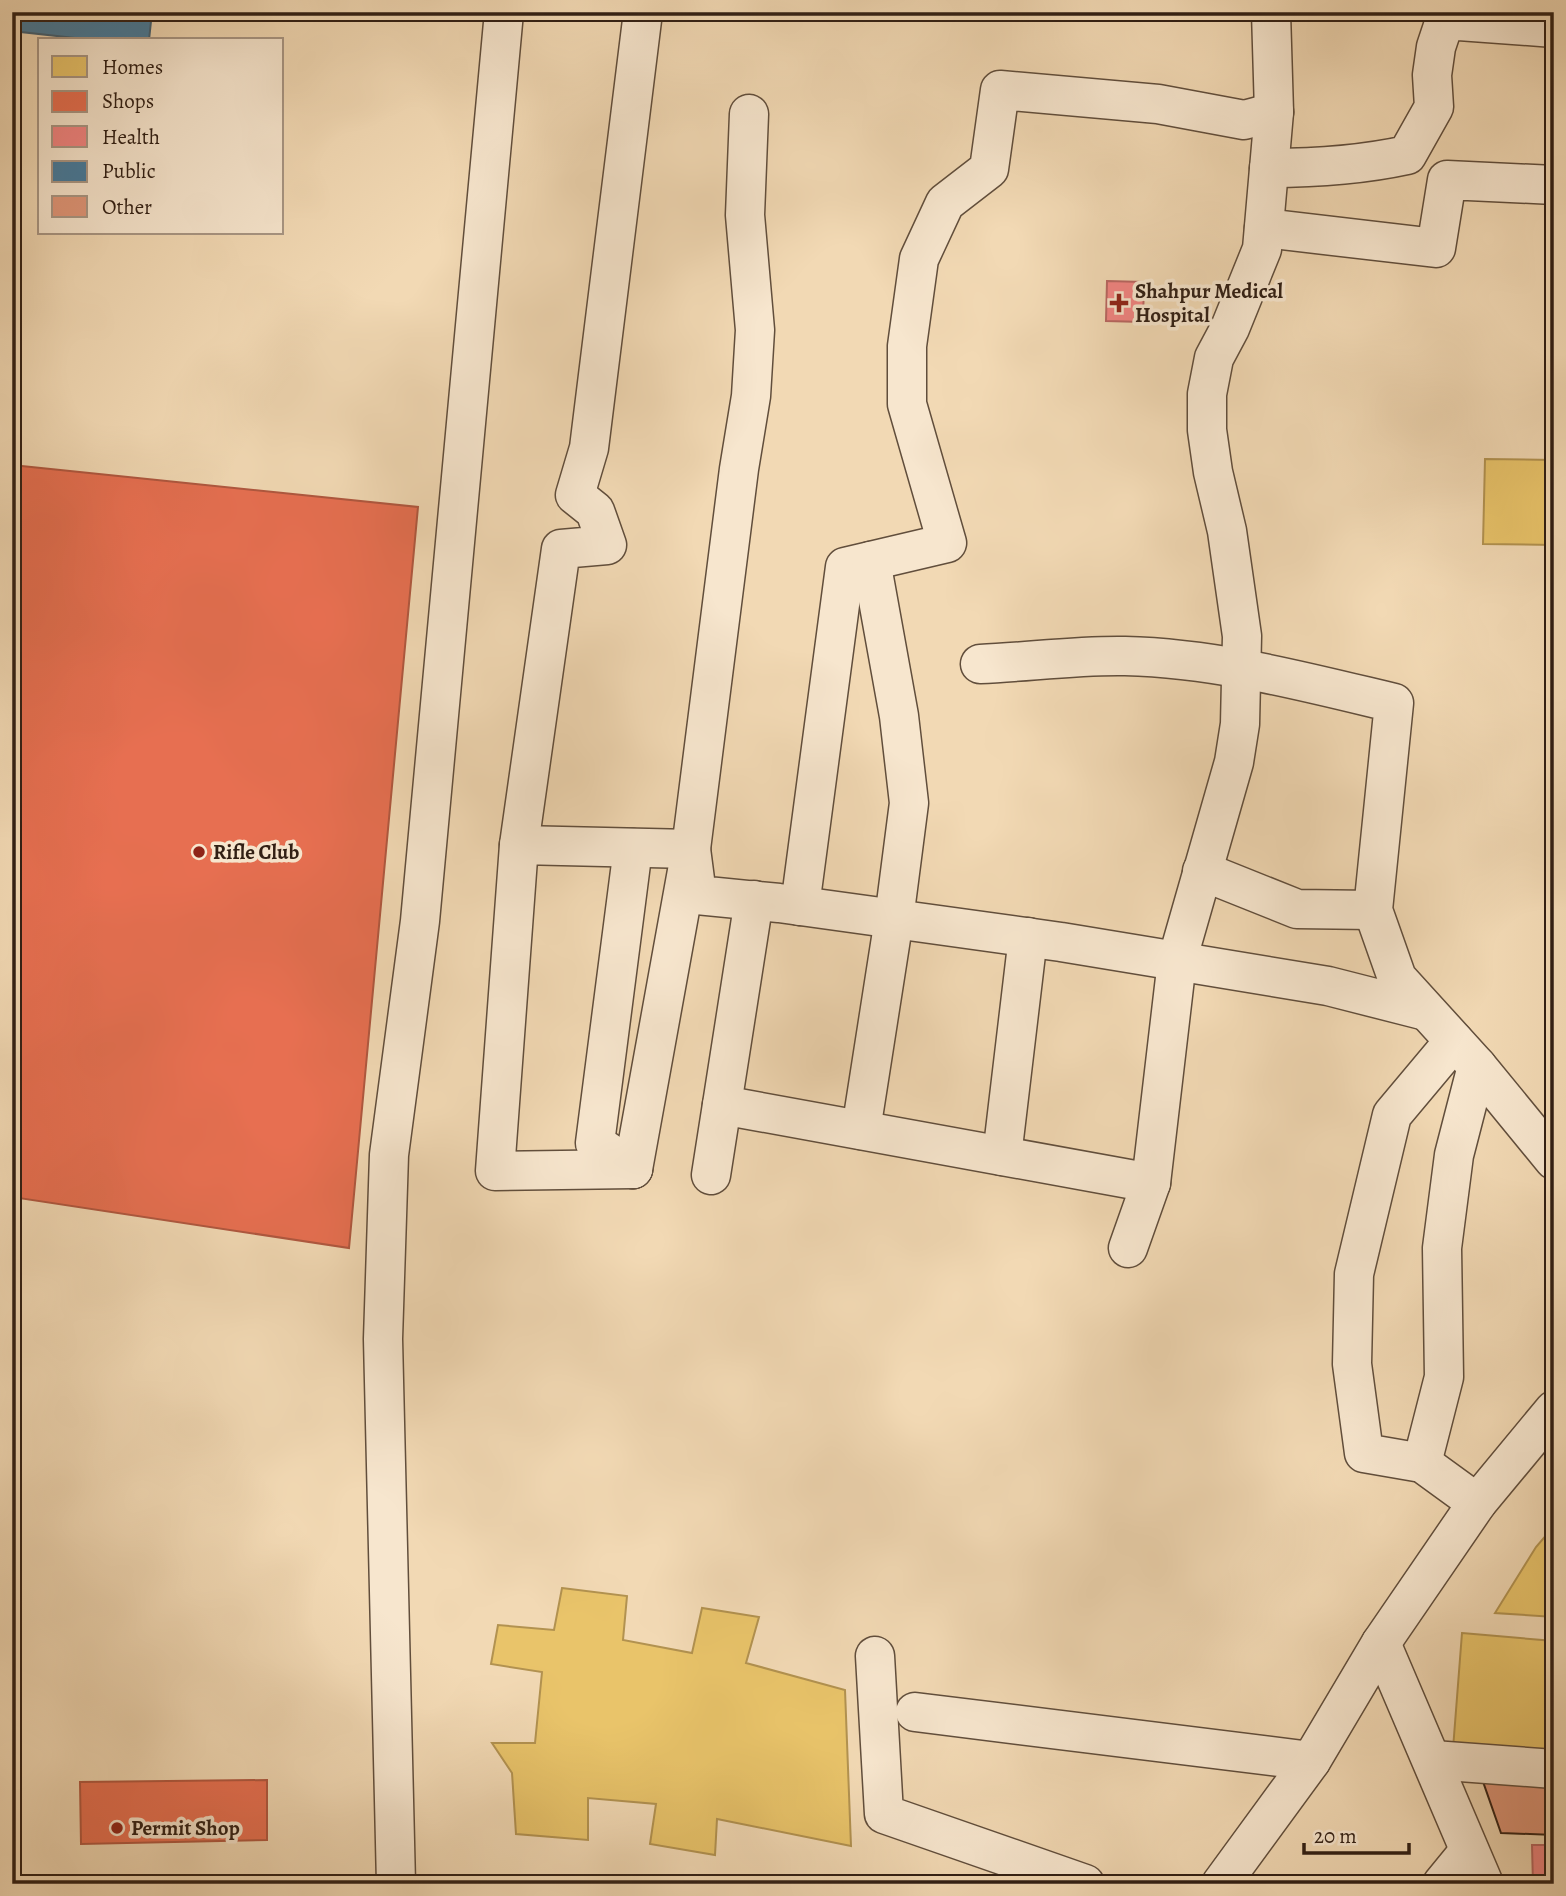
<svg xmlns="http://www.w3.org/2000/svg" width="1566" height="1896" viewBox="0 0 1566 1896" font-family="Alegreya,serif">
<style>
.homes{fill:#e9c46a;stroke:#b29250;stroke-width:2}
.shops{fill:#e76f51;stroke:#b0573f;stroke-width:2}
.health{fill:#f28482;stroke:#b86661;stroke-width:2}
.public{fill:#457b9d;stroke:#3f5f74;stroke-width:2}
.building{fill:#e09679;stroke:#311f14;stroke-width:2}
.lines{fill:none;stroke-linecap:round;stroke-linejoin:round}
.minor-casing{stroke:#614e3c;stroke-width:41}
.minor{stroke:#f7e6ce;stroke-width:38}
.poi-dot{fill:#8f2418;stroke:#f7e6ce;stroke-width:2.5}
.labels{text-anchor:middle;stroke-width:7;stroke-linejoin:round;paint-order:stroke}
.poi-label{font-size:21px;font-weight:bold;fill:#311f14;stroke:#f7e6ce;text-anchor:start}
</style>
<rect width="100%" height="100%" fill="#f2d9b4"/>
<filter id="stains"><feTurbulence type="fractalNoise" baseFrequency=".00286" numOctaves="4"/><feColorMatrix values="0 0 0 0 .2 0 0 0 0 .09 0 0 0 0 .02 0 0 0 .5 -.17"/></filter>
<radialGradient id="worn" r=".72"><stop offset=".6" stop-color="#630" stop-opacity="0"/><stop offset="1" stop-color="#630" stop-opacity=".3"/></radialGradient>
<g class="homes">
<path d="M 1485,459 L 1554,460 L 1554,545 L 1483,544 Z"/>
<path d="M 1554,1526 L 1554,1617 L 1495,1613 L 1536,1547 Z"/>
<path d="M 562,1588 L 627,1596 L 623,1640 L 692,1653 L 702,1608 L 759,1617 L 746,1663 L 845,1690 L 851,1846 L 717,1819 L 715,1855 L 650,1844 L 656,1804 L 588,1798 L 588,1840 L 516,1834 L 512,1773 L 492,1743 L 535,1743 L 542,1672 L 491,1664 L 498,1625 L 554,1630 Z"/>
<path d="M 1462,1633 L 1554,1641 L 1554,1757 L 1453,1749 Z"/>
</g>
<g class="shops">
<path d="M 12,465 L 418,507 L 349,1248 L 12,1197 Z"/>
<path d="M 267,1780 L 267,1840 L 81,1844 L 80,1782 Z"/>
</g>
<g class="health">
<path d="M 1107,281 L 1144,282 L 1143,322 L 1106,321 Z"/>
<path d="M 1532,1845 L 1554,1845 L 1554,1884 L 1533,1884 Z"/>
</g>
<path class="public" d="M 12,12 L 152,12 L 149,40 L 93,40 L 12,31 Z"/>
<path class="building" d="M 1481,1776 L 1554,1780 L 1554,1835 L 1501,1833 Z"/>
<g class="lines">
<defs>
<g id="minor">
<path d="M 1269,168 C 1317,168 1361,165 1407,155 L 1434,107 L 1432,75 L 1436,47 L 1445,20 L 1554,28"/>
<path d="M 1264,228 L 1436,248 L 1447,180 L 1554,185"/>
<path d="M 980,664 C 1028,662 1077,655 1125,656 C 1216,658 1306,682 1394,703 L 1373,910 L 1397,978 L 1477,1066 L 1554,1160"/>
<path d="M 519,845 L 561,549 L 607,545 L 595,511 L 575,495 L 589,448 L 643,12"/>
<path d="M 633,848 L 595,1143 L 633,1169"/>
<path d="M 1202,871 L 1297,909 L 1373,910"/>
<path d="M 800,906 L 845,567 L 947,543 L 907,404 L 907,346 L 919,259 L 945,203 L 989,169 L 1000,90 L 1158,104 L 1244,120 L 1274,112"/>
<path d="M 1454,1041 L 1392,1115 L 1354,1274 L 1352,1364 L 1364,1453 L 1422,1463 L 1477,1503"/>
<path d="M 722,1105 L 1151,1183 L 1177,961 L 1234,762 L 1240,724 L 1242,636 L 1227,531 L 1213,472 L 1207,430 L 1207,394 L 1214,358 L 1230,328 L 1262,249 L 1274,112 L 1271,12"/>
<path d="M 861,1130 L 894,919 L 909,803 L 899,716 L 871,561"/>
<path d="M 1002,1156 L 1028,937"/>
<path d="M 633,1169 L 495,1171 L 519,845 L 691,849 L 697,895 L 779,903 L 1061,942 L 1328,986 L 1426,1011"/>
<path d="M 633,1169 L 691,849 L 739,469 L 751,396 L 755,330 L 745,215 L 749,114"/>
<path d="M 711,1175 L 754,900"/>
<path d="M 1128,1248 L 1151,1183"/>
<path d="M 1422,1463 L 1444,1377 L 1442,1248 L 1454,1155 L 1477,1066"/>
<path d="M 1381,1643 L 1484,1884"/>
<path d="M 875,1656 L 884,1814 L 1085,1884"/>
<path d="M 915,1712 L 1311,1761"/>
<path d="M 1433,1760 L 1554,1769"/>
<path d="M 396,1884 L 383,1339 L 389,1155 L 420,921 L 504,12"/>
<path d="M 1221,1884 L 1311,1761 L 1381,1643 L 1477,1503 L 1554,1410"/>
<path d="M 1442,1884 L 1469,1851"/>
</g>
</defs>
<use href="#minor" class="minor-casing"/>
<use href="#minor" class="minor"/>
</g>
<g class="poi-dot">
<path d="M1115.5 292.5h7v7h7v7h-7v7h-7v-7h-7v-7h7z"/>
<circle cx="199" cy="852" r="7"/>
<circle cx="117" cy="1828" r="7"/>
</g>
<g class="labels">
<g class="poi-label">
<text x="1135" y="298">Shahpur Medical<tspan x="1135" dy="24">Hospital</tspan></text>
<text x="213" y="859">Rifle Club</text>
<text x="131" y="1835">Permit Shop</text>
</g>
</g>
<rect width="1566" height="1896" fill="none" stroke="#f2d9b4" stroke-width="42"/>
<rect x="14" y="14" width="1538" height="1868" fill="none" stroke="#311f14" stroke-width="3.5"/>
<rect x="21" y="21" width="1524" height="1854" fill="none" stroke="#311f14" stroke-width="2"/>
<rect x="38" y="38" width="245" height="196" fill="#f7e6ce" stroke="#a89684" stroke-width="2"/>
<rect x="52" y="56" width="35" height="21" fill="#e9c46a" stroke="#a89684" stroke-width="2"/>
<text x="102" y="74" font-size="21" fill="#311f14">Homes</text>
<rect x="52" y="91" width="35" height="21" fill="#e76f51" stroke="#a89684" stroke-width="2"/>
<text x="102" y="108" font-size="21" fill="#311f14">Shops</text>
<rect x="52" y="126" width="35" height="21" fill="#f28482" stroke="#a89684" stroke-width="2"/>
<text x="102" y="144" font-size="21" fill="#311f14">Health</text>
<rect x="52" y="161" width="35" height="21" fill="#457b9d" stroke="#a89684" stroke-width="2"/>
<text x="102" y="178" font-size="21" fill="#311f14">Public</text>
<rect x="52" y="196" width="35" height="21" fill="#e09679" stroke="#a89684" stroke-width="2"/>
<text x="102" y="214" font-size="21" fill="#311f14">Other</text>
<path d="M1304 1843v10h105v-10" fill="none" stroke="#311f14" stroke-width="3.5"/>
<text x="1314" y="1843" font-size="21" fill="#311f14" stroke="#f7e6ce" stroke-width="5" paint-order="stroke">20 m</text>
<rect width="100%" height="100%" filter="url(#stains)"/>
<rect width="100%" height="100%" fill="url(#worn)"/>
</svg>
